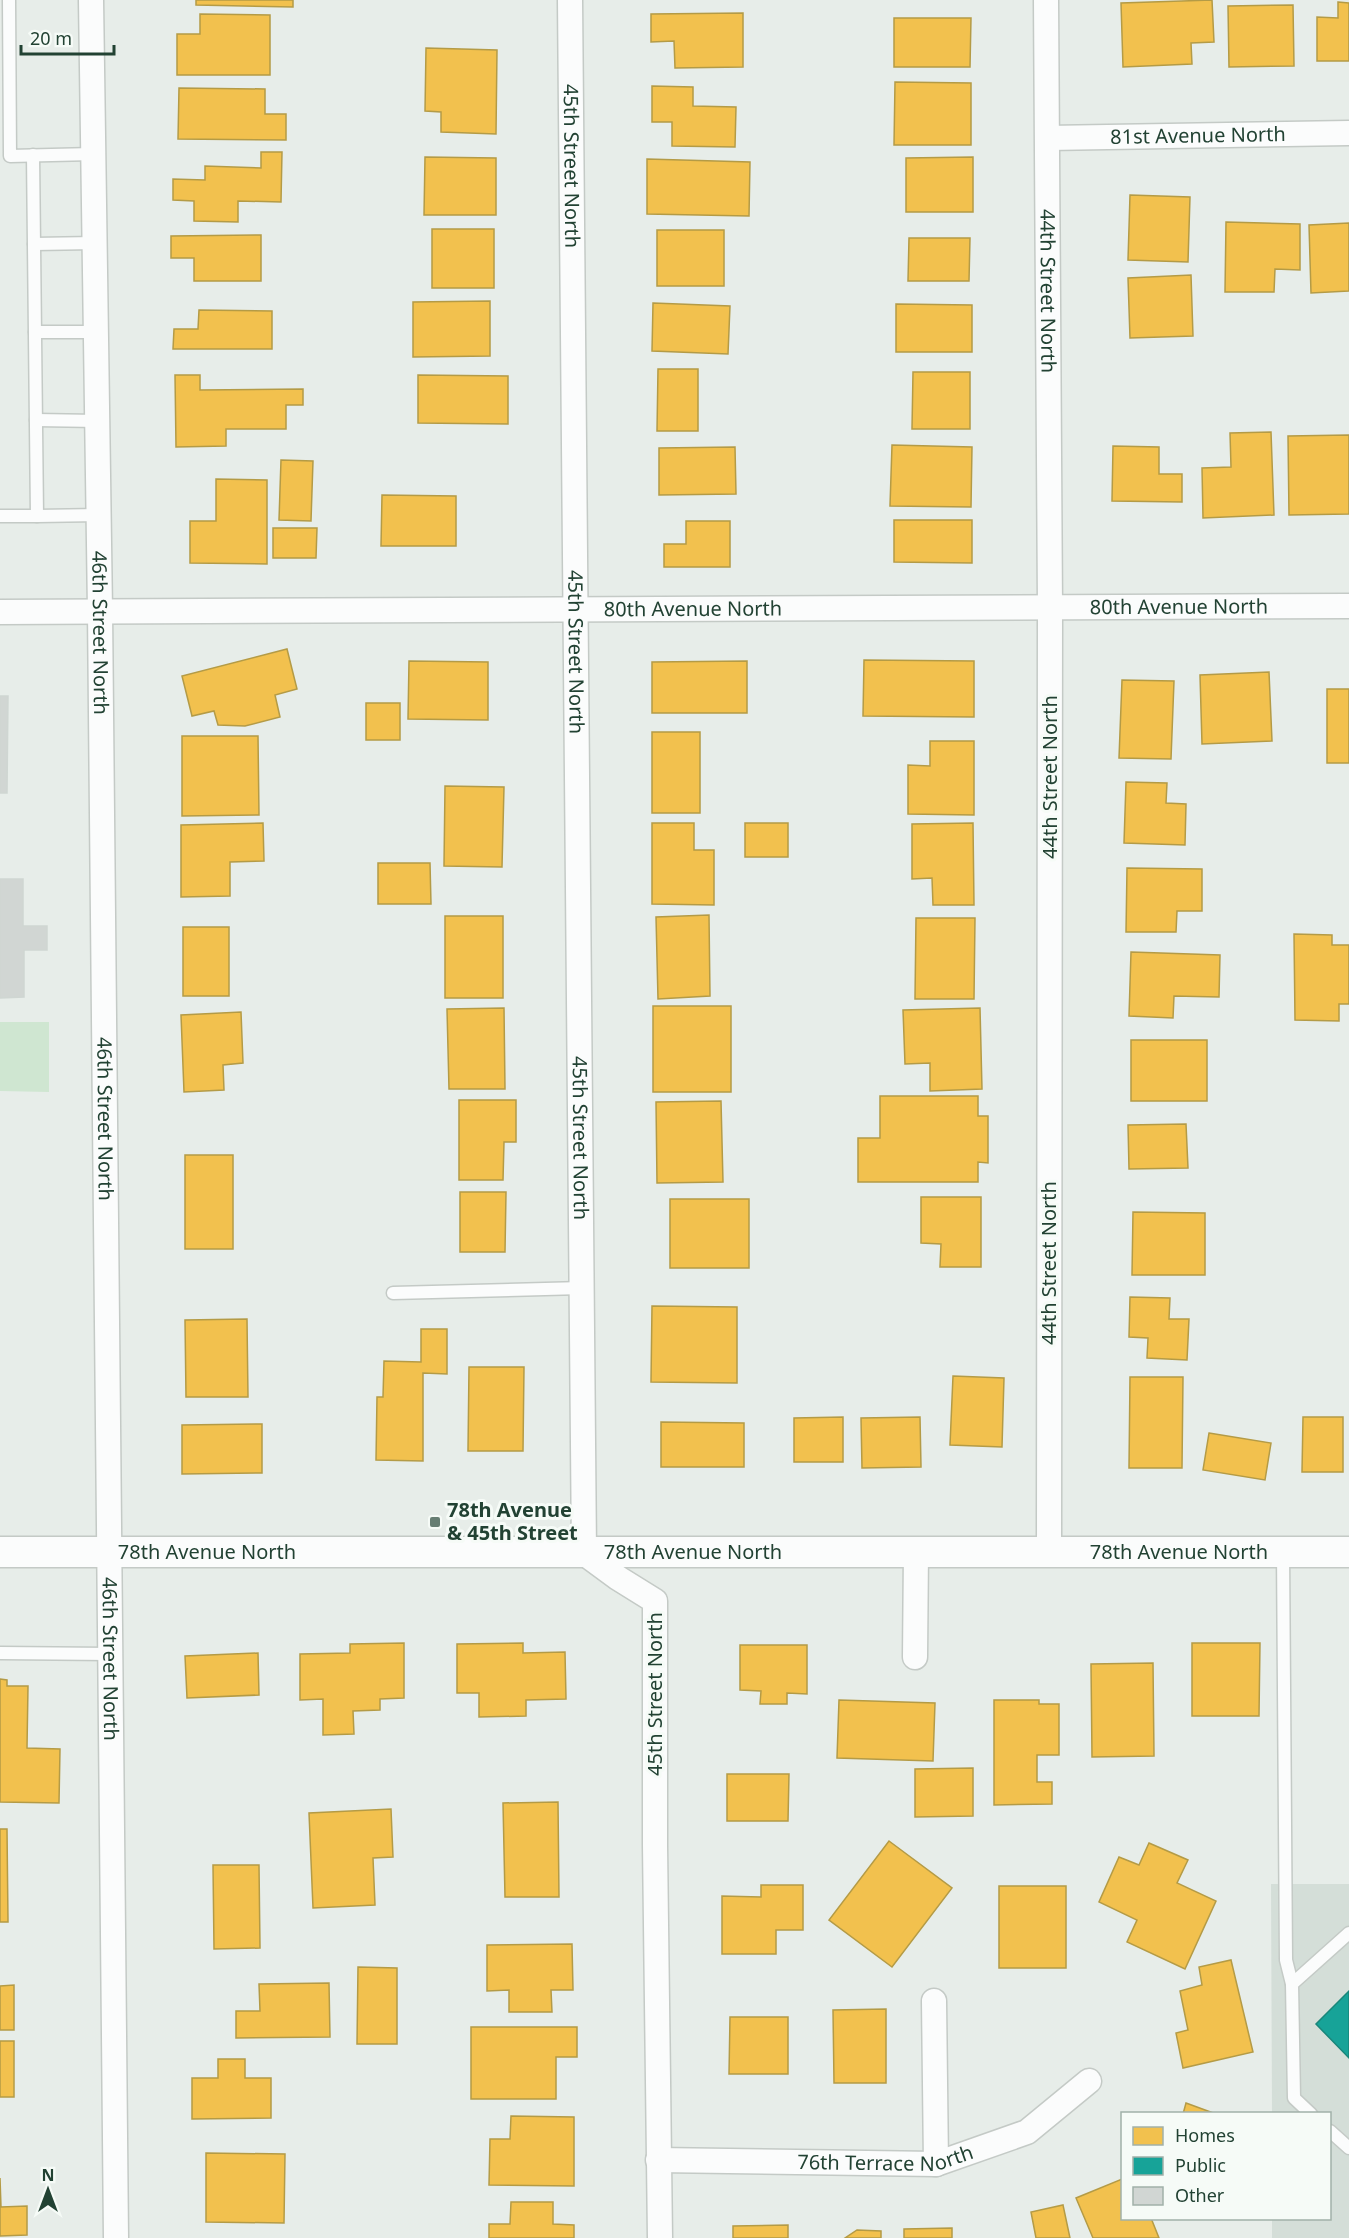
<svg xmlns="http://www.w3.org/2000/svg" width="1349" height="2238" viewBox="0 0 1349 2238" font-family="'Noto Sans',sans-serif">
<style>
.built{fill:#d4ded8}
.green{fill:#cfe6d1}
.homes{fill:#f2c14e;stroke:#b49b46;stroke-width:1.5}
.public{fill:#17a398;stroke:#1a867a;stroke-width:1.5}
.building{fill:#d1d6d3;stroke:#cfd6d2;stroke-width:1.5}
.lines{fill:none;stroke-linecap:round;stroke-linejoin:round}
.service-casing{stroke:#c4cac6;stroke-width:15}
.minor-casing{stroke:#c4cac6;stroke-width:27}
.tertiary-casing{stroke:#c4cac6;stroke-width:33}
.service{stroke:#fbfcfc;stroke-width:12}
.minor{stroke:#fbfcfc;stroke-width:24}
.tertiary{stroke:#fbfcfc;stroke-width:30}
.poi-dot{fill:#677e73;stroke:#f6fbf7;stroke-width:2}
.labels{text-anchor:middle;stroke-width:6;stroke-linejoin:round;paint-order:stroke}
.street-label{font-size:20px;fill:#224233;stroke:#f6fbf7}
.poi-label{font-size:20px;font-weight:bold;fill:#224233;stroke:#f6fbf7;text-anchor:start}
</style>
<rect width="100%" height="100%" fill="#e7ede9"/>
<path class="built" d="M 1271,1884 L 1349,1884 L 1349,2238 L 1272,2238 L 1272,2219 L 1330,2218 L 1330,2114 L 1272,2113 Z"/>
<path class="green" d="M 0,1022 L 49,1022 L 49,1092 L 0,1091 Z"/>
<g class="homes">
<path d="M 196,0 L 293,0 L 293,7 L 196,5 Z"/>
<path d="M 1212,0 L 1214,42 L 1191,43 L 1192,64 L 1123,67 L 1121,3 Z"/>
<path d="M 1338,2 L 1349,3 L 1349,61 L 1317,61 L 1317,17 L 1338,18 Z"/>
<path d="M 1293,5 L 1294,66 L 1229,67 L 1228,6 Z"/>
<path d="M 743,13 L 743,67 L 675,68 L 674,41 L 651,42 L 651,14 Z"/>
<path d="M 200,14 L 270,15 L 270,75 L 177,75 L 177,34 L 200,34 Z"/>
<path d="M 894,18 L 971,18 L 970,67 L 894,67 Z"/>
<path d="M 426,48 L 497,50 L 496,134 L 441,132 L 441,112 L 425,111 Z"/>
<path d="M 895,82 L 971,83 L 971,145 L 894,145 Z"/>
<path d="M 652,86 L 693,87 L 693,106 L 736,107 L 735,147 L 672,146 L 672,122 L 652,122 Z"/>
<path d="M 179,88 L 265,89 L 265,114 L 286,114 L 286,140 L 178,139 Z"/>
<path d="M 261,152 L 282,152 L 281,202 L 238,201 L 238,222 L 194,221 L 194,201 L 173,200 L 173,179 L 205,180 L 205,166 L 261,168 Z"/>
<path d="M 425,157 L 496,158 L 496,215 L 424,215 Z"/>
<path d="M 973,157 L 973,212 L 906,212 L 906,158 Z"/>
<path d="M 647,159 L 750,162 L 749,216 L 647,214 Z"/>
<path d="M 1130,195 L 1190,197 L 1188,262 L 1128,260 Z"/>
<path d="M 1226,222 L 1300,224 L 1300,270 L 1275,269 L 1274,292 L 1225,292 Z"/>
<path d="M 1349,223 L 1349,291 L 1311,293 L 1309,225 Z"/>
<rect x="432" y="229" width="62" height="59"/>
<rect x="657" y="230" width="67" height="56"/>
<path d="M 261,235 L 261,281 L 194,281 L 194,258 L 171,258 L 171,236 Z"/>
<path d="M 909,238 L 970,238 L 969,281 L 908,281 Z"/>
<path d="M 1191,275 L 1193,336 L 1130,338 L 1128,278 Z"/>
<path d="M 490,301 L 490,356 L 413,357 L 413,302 Z"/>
<path d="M 653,303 L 730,306 L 728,354 L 652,351 Z"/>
<path d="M 896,304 L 972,305 L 972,352 L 896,352 Z"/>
<path d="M 199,310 L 272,311 L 272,349 L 173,349 L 174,329 L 198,329 Z"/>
<path d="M 658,369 L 698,369 L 698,431 L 657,431 Z"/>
<path d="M 913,372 L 970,372 L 970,429 L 912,429 Z"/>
<path d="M 175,375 L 200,375 L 200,390 L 303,389 L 303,405 L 286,405 L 286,429 L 226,429 L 226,446 L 176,447 Z"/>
<path d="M 418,375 L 508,376 L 508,424 L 418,423 Z"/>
<path d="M 1271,432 L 1274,515 L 1203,518 L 1202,468 L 1231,467 L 1230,433 Z"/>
<path d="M 1349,435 L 1349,514 L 1289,515 L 1288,436 Z"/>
<path d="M 892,445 L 972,447 L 971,507 L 890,506 Z"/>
<path d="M 1113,446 L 1159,447 L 1159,474 L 1182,474 L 1182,502 L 1112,501 Z"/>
<path d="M 735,447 L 736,494 L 659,495 L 659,448 Z"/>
<path d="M 281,460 L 313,461 L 311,521 L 279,520 Z"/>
<path d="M 216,479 L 267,480 L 267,564 L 190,563 L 190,521 L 216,521 Z"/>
<path d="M 382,495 L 456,496 L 456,546 L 381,546 Z"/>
<path d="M 894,520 L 972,520 L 972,563 L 894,562 Z"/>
<path d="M 686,521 L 730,521 L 730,567 L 664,567 L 664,544 L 686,544 Z"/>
<path d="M 273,528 L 317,528 L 316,558 L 273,558 Z"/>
<path d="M 287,649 L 297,689 L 275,695 L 280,717 L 245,726 L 218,725 L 214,711 L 192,716 L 182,676 Z"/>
<path d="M 864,660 L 974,661 L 974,717 L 863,716 Z"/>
<path d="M 409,661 L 488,662 L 488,720 L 408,719 Z"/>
<path d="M 747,661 L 747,713 L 652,713 L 652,662 Z"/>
<path d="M 1269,672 L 1272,741 L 1202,744 L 1200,675 Z"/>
<path d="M 1122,680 L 1174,681 L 1171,759 L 1119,758 Z"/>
<rect x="1327" y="689" width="22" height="74"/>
<rect x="366" y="703" width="34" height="37"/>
<rect x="652" y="732" width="48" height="81"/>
<path d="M 182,736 L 258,736 L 259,815 L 182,816 Z"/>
<path d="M 930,741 L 974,741 L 974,815 L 908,814 L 908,765 L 930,766 Z"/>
<path d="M 1126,782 L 1167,783 L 1166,803 L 1186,804 L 1185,845 L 1124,843 Z"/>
<path d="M 445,786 L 504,787 L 502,867 L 444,866 Z"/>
<path d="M 263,823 L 264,861 L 230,862 L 230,896 L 181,897 L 181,825 Z"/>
<path d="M 652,823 L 694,823 L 694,850 L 714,850 L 714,905 L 652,904 Z"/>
<rect x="745" y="823" width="43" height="34"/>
<path d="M 973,823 L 974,905 L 933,905 L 932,878 L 912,879 L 912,824 Z"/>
<path d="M 378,863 L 430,863 L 431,904 L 378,904 Z"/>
<path d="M 1127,868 L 1202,869 L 1202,911 L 1177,911 L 1176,932 L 1126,932 Z"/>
<path d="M 709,915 L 710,996 L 658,999 L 656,917 Z"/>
<rect x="445" y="916" width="58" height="82"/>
<path d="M 916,918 L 975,918 L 974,999 L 915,999 Z"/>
<rect x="183" y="927" width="46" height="69"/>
<path d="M 1294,934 L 1332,935 L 1332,945 L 1349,945 L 1349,1004 L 1339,1004 L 1339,1021 L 1295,1020 Z"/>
<path d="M 1131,952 L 1220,955 L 1219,997 L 1174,996 L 1173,1018 L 1129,1016 Z"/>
<rect x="653" y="1006" width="78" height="86"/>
<path d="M 504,1008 L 505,1089 L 449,1089 L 447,1009 Z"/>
<path d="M 980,1008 L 982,1089 L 930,1091 L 930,1063 L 905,1064 L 903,1010 Z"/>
<path d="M 241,1012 L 243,1063 L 223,1065 L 224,1090 L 184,1092 L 181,1015 Z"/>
<rect x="1131" y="1040" width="76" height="61"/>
<path d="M 880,1096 L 978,1096 L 978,1116 L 988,1116 L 988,1163 L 978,1162 L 978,1182 L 858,1182 L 858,1138 L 880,1138 Z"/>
<path d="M 459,1100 L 516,1100 L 516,1142 L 504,1142 L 503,1180 L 459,1180 Z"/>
<path d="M 721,1101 L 723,1182 L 657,1183 L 656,1102 Z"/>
<path d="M 1186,1124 L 1188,1168 L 1129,1169 L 1128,1125 Z"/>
<rect x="185" y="1155" width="48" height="94"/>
<path d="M 460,1192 L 506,1192 L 505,1252 L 460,1252 Z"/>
<path d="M 921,1197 L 981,1197 L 981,1267 L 940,1267 L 941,1244 L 921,1243 Z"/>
<rect x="670" y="1199" width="79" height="69"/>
<path d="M 1133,1212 L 1205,1213 L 1205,1275 L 1132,1275 Z"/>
<path d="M 1130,1297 L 1170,1298 L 1169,1319 L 1189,1319 L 1187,1360 L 1147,1358 L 1148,1338 L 1129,1337 Z"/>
<path d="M 652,1306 L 737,1307 L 737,1383 L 651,1382 Z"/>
<path d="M 247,1319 L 248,1397 L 186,1397 L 185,1320 Z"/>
<path d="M 421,1329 L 447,1329 L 447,1374 L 423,1373 L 423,1461 L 376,1460 L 377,1397 L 383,1397 L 384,1361 L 421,1362 Z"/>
<path d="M 469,1367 L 524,1367 L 523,1451 L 468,1451 Z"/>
<path d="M 953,1376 L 1004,1378 L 1002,1447 L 950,1445 Z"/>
<path d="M 1130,1377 L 1183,1377 L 1182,1468 L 1129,1468 Z"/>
<path d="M 843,1417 L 843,1462 L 794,1462 L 794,1418 Z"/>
<path d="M 920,1417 L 921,1467 L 862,1468 L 861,1418 Z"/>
<path d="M 1303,1417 L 1343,1417 L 1343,1472 L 1302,1472 Z"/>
<path d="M 661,1422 L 744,1423 L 744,1467 L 661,1467 Z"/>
<path d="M 262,1424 L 262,1473 L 182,1474 L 182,1425 Z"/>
<path d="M 1209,1433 L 1271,1443 L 1265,1480 L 1203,1470 Z"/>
<path d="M 404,1643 L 404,1698 L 380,1699 L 380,1710 L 353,1711 L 354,1734 L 323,1735 L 323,1699 L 300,1700 L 300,1654 L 350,1653 L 350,1644 Z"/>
<path d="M 523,1643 L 523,1653 L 565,1652 L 566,1699 L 526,1700 L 526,1716 L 479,1717 L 479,1693 L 457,1693 L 457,1644 Z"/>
<path d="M 1192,1643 L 1260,1643 L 1259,1716 L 1192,1716 Z"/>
<path d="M 740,1645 L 807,1645 L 807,1694 L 787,1693 L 787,1704 L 760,1704 L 761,1691 L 740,1690 Z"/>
<path d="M 258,1653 L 259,1695 L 187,1698 L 185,1656 Z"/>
<path d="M 1153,1663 L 1154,1756 L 1092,1757 L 1091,1664 Z"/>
<path d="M 0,1679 L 7,1680 L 7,1686 L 28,1686 L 27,1748 L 60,1749 L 59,1803 L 0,1802 Z"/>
<path d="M 839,1700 L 935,1703 L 933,1761 L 837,1758 Z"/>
<path d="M 994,1700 L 1039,1700 L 1039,1704 L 1059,1704 L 1059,1755 L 1037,1755 L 1037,1782 L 1052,1782 L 1052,1804 L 994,1805 Z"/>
<path d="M 973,1768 L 973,1816 L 915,1817 L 915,1769 Z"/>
<path d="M 727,1774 L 789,1774 L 788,1821 L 727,1821 Z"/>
<path d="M 558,1802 L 559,1897 L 505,1897 L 503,1803 Z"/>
<path d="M 391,1809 L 393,1857 L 373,1858 L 375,1905 L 313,1908 L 309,1813 Z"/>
<path d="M 0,1829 L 7,1829 L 8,1922 L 0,1922 Z"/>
<path d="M 889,1841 L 952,1888 L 892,1967 L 829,1920 Z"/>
<path d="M 1149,1843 L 1188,1860 L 1177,1883 L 1216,1901 L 1185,1969 L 1127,1942 L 1137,1920 L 1099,1902 L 1119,1857 L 1139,1865 Z"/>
<path d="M 213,1865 L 259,1865 L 260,1948 L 214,1949 Z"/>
<path d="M 761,1885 L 803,1885 L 803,1930 L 776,1930 L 776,1954 L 722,1954 L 722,1896 L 761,1897 Z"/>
<rect x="999" y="1886" width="67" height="82"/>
<path d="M 572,1944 L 573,1990 L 551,1990 L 552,2012 L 509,2012 L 509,1990 L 487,1991 L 487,1945 Z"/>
<path d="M 1231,1960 L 1253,2052 L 1183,2068 L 1176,2033 L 1188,2030 L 1180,1991 L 1202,1985 L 1199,1967 Z"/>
<path d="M 358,1967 L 397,1968 L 397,2044 L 357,2044 Z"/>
<path d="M 329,1983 L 330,2037 L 236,2038 L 236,2011 L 260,2011 L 259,1984 Z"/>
<path d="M 14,1985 L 14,2030 L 0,2030 L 0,1986 Z"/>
<path d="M 886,2009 L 886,2083 L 834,2083 L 833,2010 Z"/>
<path d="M 730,2017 L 788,2017 L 788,2074 L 729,2074 Z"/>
<path d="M 471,2027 L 577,2027 L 577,2057 L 556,2057 L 556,2099 L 471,2099 Z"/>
<rect x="0" y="2041" width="14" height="56"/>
<path d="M 218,2059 L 245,2059 L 245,2078 L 271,2078 L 271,2118 L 192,2119 L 192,2078 L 218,2078 Z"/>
<path d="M 1186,2103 L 1216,2114 L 1183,2114 Z"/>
<path d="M 511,2116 L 574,2117 L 574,2186 L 489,2185 L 490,2139 L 510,2139 Z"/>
<path d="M 206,2153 L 285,2154 L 284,2223 L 206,2222 Z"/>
<path d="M 0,2178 L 1,2207 L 27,2206 L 27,2235 L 0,2236 Z"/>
<path d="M 1122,2179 L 1122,2218 L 1151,2218 L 1159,2238 L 1093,2238 L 1076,2198 Z"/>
<path d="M 511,2202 L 553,2202 L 553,2224 L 574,2225 L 574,2238 L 489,2238 L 489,2224 L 510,2224 Z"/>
<path d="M 1063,2205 L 1070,2238 L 1036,2238 L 1031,2212 Z"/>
<path d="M 788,2225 L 788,2238 L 733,2238 L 733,2226 Z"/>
<path d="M 952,2228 L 952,2238 L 904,2238 L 904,2229 Z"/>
<path d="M 857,2230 L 881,2231 L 881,2238 L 845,2238 Z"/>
</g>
<path class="public" d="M 1349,1991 L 1349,2058 L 1316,2024 Z"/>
<g class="building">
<path d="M 0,696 L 8,696 L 7,793 L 0,793 Z"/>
<path d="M 0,879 L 23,879 L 23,926 L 47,926 L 47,950 L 24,950 L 24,997 L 0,998 Z"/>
</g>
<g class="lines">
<defs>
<g id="service">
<path d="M 9,0 L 10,156 L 93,154"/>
<path d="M 34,244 L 95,243"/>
<path d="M 35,332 L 96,332"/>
<path d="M 36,420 L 98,421"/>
<path d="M 0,516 L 37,516 L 33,155"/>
<path d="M 37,516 L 99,515"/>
<path d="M 393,1293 L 582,1288"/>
<path d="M 1283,1552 L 1286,1960 L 1292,1984"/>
<path d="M 0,1653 L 110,1654"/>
<path d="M 1311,2114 L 1294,2098 L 1292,1984 L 1349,1933"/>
<path d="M 1330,2131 L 1349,2148"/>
</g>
<g id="minor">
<path id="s1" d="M 91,0 L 100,611 L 116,2238"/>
<path id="s2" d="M 570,0 L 584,1553 L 618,1578 L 655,1601 L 655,1845 L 660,2238"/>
<path id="s3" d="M 1046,0 L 1050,608 L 1049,1553"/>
<path id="s4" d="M 1048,138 L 1349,133"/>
<path id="s5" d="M 0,612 L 1349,606"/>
<path d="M 915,1657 L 916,1552"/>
<path d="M 934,2001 L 936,2164"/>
<path id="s6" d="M 658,2160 L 936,2164 L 1027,2132 L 1089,2081"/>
</g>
<g id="tertiary">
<path id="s7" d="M 0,1552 L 1349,1552"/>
</g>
</defs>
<use href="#service" class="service-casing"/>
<use href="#minor" class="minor-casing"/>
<use href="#tertiary" class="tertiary-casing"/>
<use href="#service" class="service"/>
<use href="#minor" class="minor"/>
<use href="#tertiary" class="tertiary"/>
</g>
<rect class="poi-dot" x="429" y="1516" width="12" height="12" rx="3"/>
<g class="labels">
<g class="street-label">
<text dy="7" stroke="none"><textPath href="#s4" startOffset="150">81st Avenue North</textPath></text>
<text dy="7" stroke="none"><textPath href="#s2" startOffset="166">45th Street North</textPath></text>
<text dy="7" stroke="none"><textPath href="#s3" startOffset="291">44th Street North</textPath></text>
<text dy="7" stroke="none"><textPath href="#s5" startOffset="1179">80th Avenue North</textPath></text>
<text dy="7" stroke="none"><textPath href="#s5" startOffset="693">80th Avenue North</textPath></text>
<text dy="7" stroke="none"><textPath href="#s1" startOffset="633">46th Street North</textPath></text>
<text dy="7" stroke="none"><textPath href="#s2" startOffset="652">45th Street North</textPath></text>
<text transform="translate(1050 777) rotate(-90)" y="7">44th Street North</text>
<text dy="7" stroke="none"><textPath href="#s1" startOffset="1119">46th Street North</textPath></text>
<text dy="7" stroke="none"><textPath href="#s2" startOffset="1138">45th Street North</textPath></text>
<text transform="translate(1049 1263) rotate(-90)" y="7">44th Street North</text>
<text dy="7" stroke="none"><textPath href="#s7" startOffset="207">78th Avenue North</textPath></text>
<text dy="7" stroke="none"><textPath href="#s7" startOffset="693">78th Avenue North</textPath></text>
<text dy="7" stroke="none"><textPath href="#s7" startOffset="1179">78th Avenue North</textPath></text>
<text dy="7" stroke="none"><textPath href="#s1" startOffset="1659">46th Street North</textPath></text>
<text transform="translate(655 1694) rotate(-90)" y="7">45th Street North</text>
<text dy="7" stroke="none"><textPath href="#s6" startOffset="228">76th Terrace North</textPath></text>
</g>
<g class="poi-label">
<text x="447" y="1517">78th Avenue<tspan x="447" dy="23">&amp; 45th Street</tspan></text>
</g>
</g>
<rect x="1121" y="2112" width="210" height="108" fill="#f6fbf7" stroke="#a1b1a9" stroke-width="1.5"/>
<rect x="1133" y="2127" width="30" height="18" fill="#f2c14e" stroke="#a1b1a9" stroke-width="1.5"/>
<text x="1175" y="2142" font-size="18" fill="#224233">Homes</text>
<rect x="1133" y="2157" width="30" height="18" fill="#17a398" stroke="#a1b1a9" stroke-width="1.5"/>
<text x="1175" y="2172" font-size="18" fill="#224233">Public</text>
<rect x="1133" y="2187" width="30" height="18" fill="#d1d6d3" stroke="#a1b1a9" stroke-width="1.5"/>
<text x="1175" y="2202" font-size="18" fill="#224233">Other</text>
<g transform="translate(48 2190)" stroke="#f6fbf7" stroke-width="4.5" paint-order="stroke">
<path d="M0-4.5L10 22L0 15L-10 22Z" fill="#224233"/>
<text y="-9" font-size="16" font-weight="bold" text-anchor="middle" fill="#224233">N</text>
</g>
<path d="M21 45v9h93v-9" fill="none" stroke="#224233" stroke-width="3"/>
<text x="30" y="45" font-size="18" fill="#224233" stroke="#f6fbf7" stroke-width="4.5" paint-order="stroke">20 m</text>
</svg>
